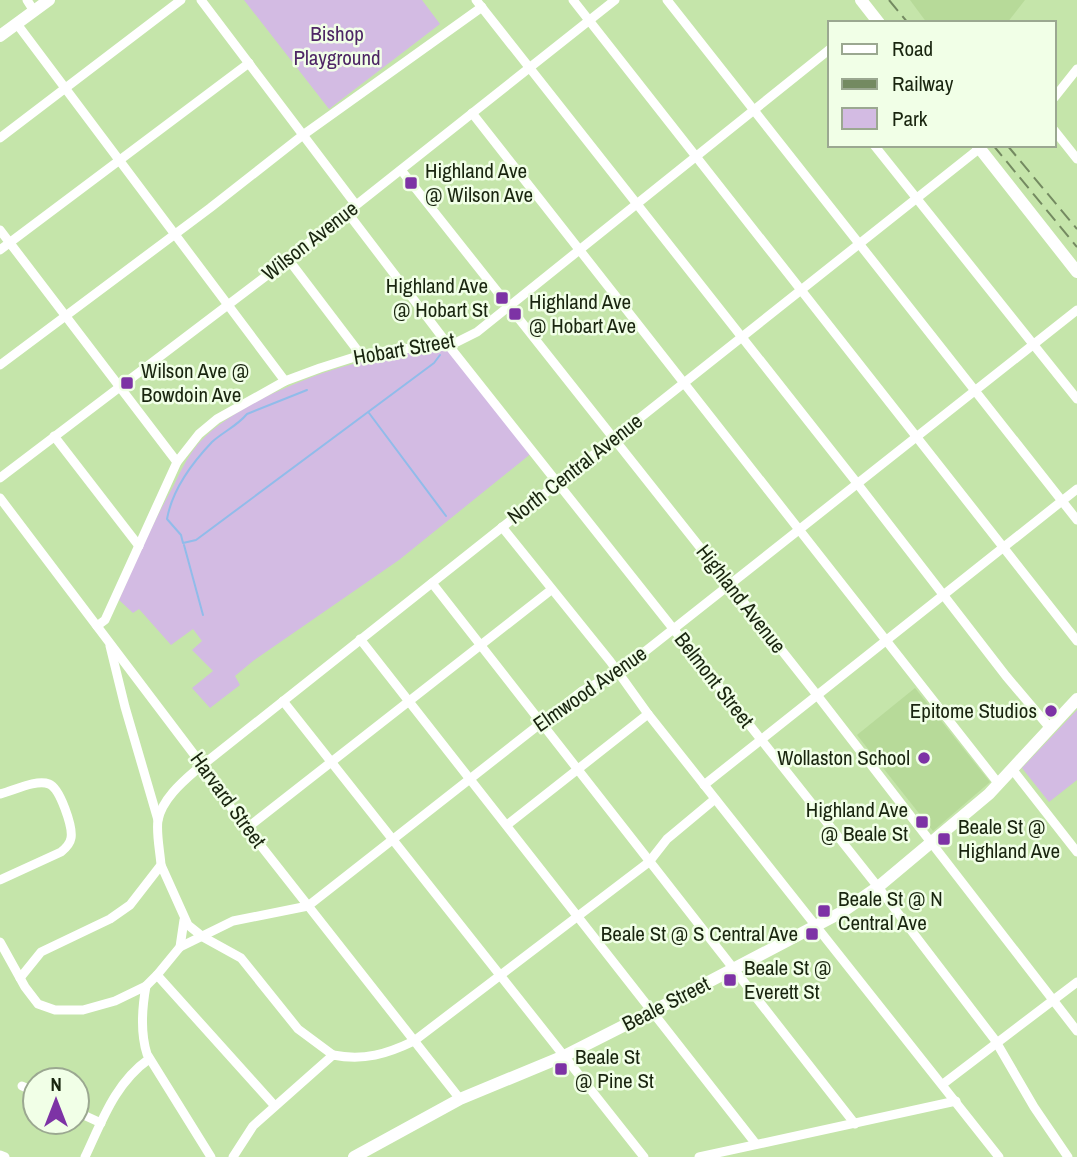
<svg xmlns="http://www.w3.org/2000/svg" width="1077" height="1157" viewBox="0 0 1077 1157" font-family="'Archivo Narrow',sans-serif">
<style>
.built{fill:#b7da99}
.green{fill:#d3bbe3}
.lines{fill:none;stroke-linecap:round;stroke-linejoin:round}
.stream{stroke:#91bcea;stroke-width:2}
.minor{stroke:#fff;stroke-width:9}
.major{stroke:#fff;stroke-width:12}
.rail{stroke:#748a61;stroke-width:2;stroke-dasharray:14 7;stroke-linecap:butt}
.poi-dot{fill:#7d33a5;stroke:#f1ffe7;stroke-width:2.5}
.labels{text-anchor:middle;stroke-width:5;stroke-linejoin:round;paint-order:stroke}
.park-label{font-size:21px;fill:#4e2665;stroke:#f1ffe7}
.poi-label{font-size:21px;fill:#19250f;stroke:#f1ffe7;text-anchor:start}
.street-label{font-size:21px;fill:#19250f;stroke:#f1ffe7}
</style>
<rect width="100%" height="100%" fill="#c5e5aa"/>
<g class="built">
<path d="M 910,0 L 1025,0 L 1007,23 L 927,23 Z"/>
<path d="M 915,688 L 990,782 L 933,831 L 857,735 Z"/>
</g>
<g class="green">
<path d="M 244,0 L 422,0 L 440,24 L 329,109 Z"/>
<path d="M 441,349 L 454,352 L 533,452 L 399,560 L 253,661 L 235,676 L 240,685 L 210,708 L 192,688 L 213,671 L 192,650 L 202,641 L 193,629 L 171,645 L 139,609 L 133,613 L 119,600 C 136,561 153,522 174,485 C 179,474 185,462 192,452 C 207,430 231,416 254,403 C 313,372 375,354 441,349 Z"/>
<path d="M 1077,710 L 1077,780 L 1049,802 L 1022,768 Z"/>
</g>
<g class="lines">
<g class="stream">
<path d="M 307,390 L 247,414 C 237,426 223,432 212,442 C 192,463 172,491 167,519 L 181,535 L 183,543 L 196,540 L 434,363 L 440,355"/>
<path d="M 369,413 L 446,516"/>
<path d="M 184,545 L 203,615"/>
</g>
<g class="minor">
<path d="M 27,0 L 34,11"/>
<path d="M 201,0 L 356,205"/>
<path d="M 476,0 L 853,478 L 1006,676 L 1050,728"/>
<path d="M 573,0 L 1077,641"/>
<path d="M 667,0 L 1077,520"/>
<path d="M 17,24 L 285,381"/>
<path d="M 1054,98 L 1077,69"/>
<path d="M 472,113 L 998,783"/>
<path d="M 1054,130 L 1077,159"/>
<path d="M 0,138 L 181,0"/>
<path d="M 874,145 L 1077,399"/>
<path d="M 401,170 L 817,695 L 1077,1031"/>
<path d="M 347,212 L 449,346 L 878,887 L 995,1040 L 1034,1107 L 1068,1157"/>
<path d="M 0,230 L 177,462"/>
<path d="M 0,250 L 249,63"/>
<path d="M 288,259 L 361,355"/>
<path d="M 0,365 L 210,208 L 303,135 L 482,7"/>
<path d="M 54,436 L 139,546"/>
<path d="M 0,478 L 278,267 L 615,0"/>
<path d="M 0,498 L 196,757 L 206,776 L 460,1099"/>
<path d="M 502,527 L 610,661 L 648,714 L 999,1157"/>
<path d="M 432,583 L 855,1124"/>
<path d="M 97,626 L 105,620 L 177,462 L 199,434 L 217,419 L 285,381 L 320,368 L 361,355 L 399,349 L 449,346 L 477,332 L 830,49"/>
<path d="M 360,639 L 756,1144"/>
<path d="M 110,646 L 125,707 L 158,820"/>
<path d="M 283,701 L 644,1157"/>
<path d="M 1012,769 L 1077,852"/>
<path d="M 704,785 L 1077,489"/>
<path d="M 0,794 C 13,791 36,779 49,784 C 60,788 73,827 71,838 C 70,844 66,848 61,852 L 0,880"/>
<path d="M 507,825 L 648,714"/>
<path d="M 247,828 L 551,590"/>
<path d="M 161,865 L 188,925 L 203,937 L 241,958 L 298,1029 L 333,1055"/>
<path d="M 0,942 L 25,987 L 38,1004 L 55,1010 L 83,1010 L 115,1001 L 146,986 L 157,975 L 180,947 L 184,920"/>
<path d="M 180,947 L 233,921 L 308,906 L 582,691 L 619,672 L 1077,310"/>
<path d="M 157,975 L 274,1105"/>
<path d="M 20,978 L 41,952 L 110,919 L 130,905 L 161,865 C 160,851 156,833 158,820 C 162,800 181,783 195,771 L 980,148"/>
<path d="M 146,986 C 142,1008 140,1032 147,1054 L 211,1157"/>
<path d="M 943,1084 L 1077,982"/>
<path d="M 22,1086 L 35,1092"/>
<path d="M 77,1112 L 101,1123"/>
<path d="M 0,1155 L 5,1157"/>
<path d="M 85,1157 C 102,1121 115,1083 149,1059"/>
<path d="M 233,1157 L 253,1126 L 333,1055 C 364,1061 387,1054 414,1041 L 649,862 L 667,839 L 715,799"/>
<path d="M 699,1157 L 956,1101"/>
</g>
<g class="major">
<path d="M 861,0 L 879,23"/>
<path d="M 0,36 L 49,0"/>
<path d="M 977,145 L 1077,272"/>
<path d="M 354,1157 L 460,1099 L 564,1056 L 653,1011 L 842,912 L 878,887 L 989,794 L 1077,699"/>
</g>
<g class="rail">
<path d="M 889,0 L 908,23"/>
<path d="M 993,145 L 1077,247"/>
<path d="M 1007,145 L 1077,229"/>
</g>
</g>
<g class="poi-dot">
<rect x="404" y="176" width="14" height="14" rx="3.5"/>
<rect x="495" y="291" width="14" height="14" rx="3.5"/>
<rect x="508" y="307" width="14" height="14" rx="3.5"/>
<rect x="120" y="376" width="14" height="14" rx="3.5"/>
<circle cx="1051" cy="711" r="7"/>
<circle cx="924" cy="758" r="7"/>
<rect x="915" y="815" width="14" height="14" rx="3.5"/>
<rect x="937" y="832" width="14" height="14" rx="3.5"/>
<rect x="817" y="904" width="14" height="14" rx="3.5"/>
<rect x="805" y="927" width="14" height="14" rx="3.5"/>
<rect x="723" y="973" width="14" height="14" rx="3.5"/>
<rect x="554" y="1062" width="14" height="14" rx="3.5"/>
</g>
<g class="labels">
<g class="park-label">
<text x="337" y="41">Bishop<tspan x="337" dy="24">Playground</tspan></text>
</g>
<g class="poi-label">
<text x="425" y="178">Highland Ave<tspan x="425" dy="24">@ Wilson Ave</tspan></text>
<text x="488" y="293" text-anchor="end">Highland Ave<tspan x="488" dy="24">@ Hobart St</tspan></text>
<text x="529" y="309">Highland Ave<tspan x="529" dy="24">@ Hobart Ave</tspan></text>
<text x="141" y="378">Wilson Ave @<tspan x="141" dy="24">Bowdoin Ave</tspan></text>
<text x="1037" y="718" text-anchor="end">Epitome Studios</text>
<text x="910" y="765" text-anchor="end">Wollaston School</text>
<text x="908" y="817" text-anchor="end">Highland Ave<tspan x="908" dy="24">@ Beale St</tspan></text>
<text x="958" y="834">Beale St @<tspan x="958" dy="24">Highland Ave</tspan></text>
<text x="838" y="906">Beale St @ N<tspan x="838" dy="24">Central Ave</tspan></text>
<text x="798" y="941" text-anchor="end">Beale St @ S Central Ave</text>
<text x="744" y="975">Beale St @<tspan x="744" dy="24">Everett St</tspan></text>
<text x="575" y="1064">Beale St<tspan x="575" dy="24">@ Pine St</tspan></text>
</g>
<g class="street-label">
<text transform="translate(310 241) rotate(-38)" y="7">Wilson Avenue</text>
<text transform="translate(404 349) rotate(-10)" y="7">Hobart Street</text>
<text transform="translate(575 469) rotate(-38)" y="7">North Central Avenue</text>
<text transform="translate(741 599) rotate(52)" y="7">Highland Avenue</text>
<text transform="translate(714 680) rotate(52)" y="7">Belmont Street</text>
<text transform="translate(590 689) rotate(-35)" y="7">Elmwood Avenue</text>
<text transform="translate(228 800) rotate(54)" y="7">Harvard Street</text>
<text transform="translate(666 1004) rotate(-27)" y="7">Beale Street</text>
</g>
</g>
<rect x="828" y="21" width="228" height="126" fill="#f1ffe7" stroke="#9ba891" stroke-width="2"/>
<rect x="842" y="44" width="35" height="10" fill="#ffffff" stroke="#9ba891" stroke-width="2"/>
<text x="892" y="56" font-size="21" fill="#19250f">Road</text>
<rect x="842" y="79" width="35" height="10" fill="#748a61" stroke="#9ba891" stroke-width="2"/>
<text x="892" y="91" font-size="21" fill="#19250f">Railway</text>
<rect x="842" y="108" width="35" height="21" fill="#d3bbe3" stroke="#9ba891" stroke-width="2"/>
<text x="892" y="126" font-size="21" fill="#19250f">Park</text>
<g transform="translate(56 1101)"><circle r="33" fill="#f1ffe7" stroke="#9ba891" stroke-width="2"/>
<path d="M0-5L12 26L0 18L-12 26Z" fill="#7d33a5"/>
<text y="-10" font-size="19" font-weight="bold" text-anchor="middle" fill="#19250f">N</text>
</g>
</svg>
